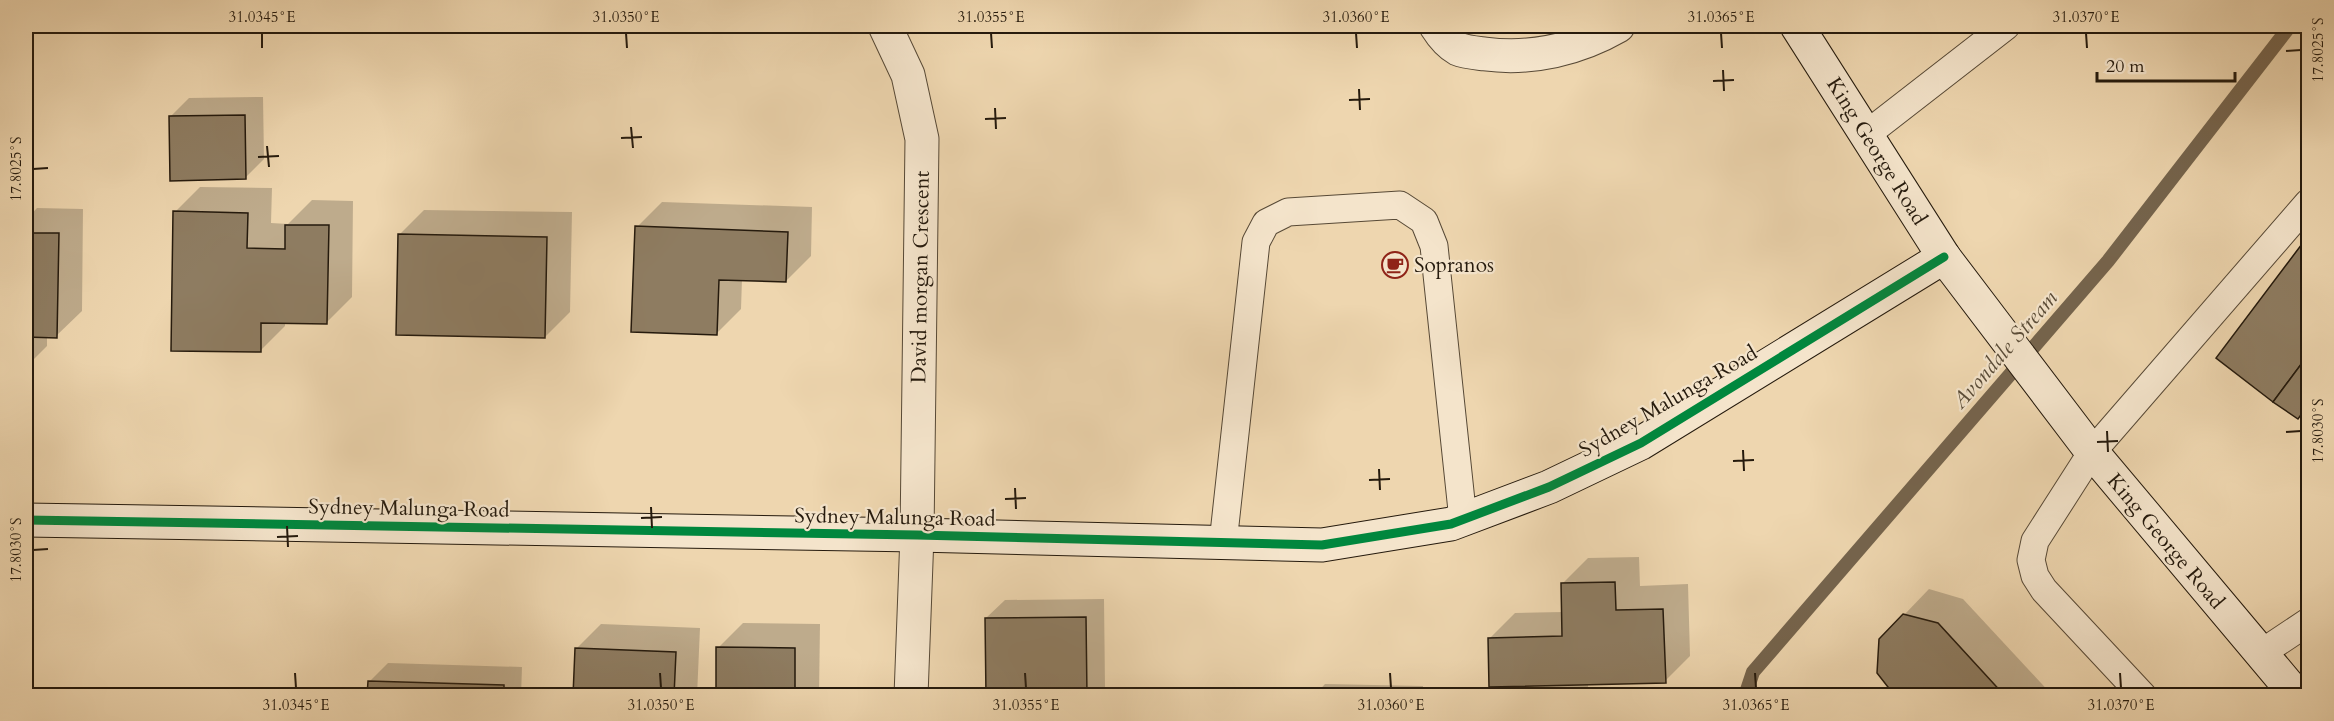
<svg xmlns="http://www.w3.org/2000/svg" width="2334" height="721" viewBox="0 0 2334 721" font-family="Cardo,serif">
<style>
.shadow{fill:#0003}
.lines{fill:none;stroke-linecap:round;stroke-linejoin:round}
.stream{stroke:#75644d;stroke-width:14}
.building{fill:#8e7c61;stroke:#251a0d;stroke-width:1.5}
.lane-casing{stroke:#574936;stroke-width:29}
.street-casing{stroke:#574936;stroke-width:35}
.secondary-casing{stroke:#251a0d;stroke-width:35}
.lane{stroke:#f4e4cb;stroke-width:27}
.street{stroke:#f4e4cb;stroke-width:33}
.secondary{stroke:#f4e4cb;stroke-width:33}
.cycleway-casing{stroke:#f4e4cb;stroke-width:13}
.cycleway{stroke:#00873e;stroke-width:9}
.ticks{fill:none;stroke:#251a0d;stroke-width:2}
.labels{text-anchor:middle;stroke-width:4.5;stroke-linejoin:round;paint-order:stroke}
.street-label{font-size:21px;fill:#251a0d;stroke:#f4e4cb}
.poi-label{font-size:21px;fill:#251a0d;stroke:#f4e4cb;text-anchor:start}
.water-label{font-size:22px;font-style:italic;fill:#5a4c38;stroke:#f4e4cb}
.neatline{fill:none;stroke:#251a0d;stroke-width:2}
.ticks-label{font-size:15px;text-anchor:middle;fill:#251a0d}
</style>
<rect width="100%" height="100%" fill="#eed6af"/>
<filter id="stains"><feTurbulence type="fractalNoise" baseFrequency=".00333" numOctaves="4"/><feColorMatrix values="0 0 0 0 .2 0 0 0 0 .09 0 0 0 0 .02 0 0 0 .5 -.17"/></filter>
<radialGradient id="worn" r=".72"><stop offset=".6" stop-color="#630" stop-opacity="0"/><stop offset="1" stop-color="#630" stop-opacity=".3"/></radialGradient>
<g class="shadow">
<path d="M 263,97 L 264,159 L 245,178 L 170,117 L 189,98 Z"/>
<path d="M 200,187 L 272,188 L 271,223 L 288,224 L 312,200 L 353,201 L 352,297 L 327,322 L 285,321 L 285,326 L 260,351 L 175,212 Z"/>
<path d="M 662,202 L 812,207 L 811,256 L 786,281 L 742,279 L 741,309 L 716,334 L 637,227 Z"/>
<path d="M 37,208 L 83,209 L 82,311 L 56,336 L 47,336 L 47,346 L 26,367 L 26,220 Z"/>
<path d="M 424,210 L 572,212 L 570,312 L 545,337 L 399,235 Z"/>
<path d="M 2308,239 L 2308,406 L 2298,417 L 2218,358 Z"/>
<path d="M 1639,557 L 1640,586 L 1688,584 L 1690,656 L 1665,681 L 1588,683 L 1588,696 L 1504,696 L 1515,685 L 1490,638 L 1515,613 L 1563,612 L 1563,583 L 1588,558 Z"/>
<path d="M 1929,589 L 1963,599 L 2053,696 L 1897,696 L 1904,615 Z"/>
<path d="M 1104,599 L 1105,687 L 1153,688 L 1153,696 L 982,696 L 987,690 L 986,618 L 1005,600 Z"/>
<path d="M 743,623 L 820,624 L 819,696 L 718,696 L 718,648 Z"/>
<path d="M 601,624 L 700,628 L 697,696 L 574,696 L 576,649 Z"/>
<path d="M 388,663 L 522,667 L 521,696 L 369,696 L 369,682 Z"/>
<path d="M 1325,684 L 1423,686 L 1423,696 L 1314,696 Z"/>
</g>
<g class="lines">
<path class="stream" d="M 1745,696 L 1753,672 L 2108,261 L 2290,26"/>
</g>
<g class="building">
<path d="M 245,115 L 246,179 L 170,181 L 169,116 Z"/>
<path d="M 173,211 L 248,213 L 247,248 L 285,249 L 285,225 L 329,225 L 327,324 L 261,323 L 261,352 L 171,351 Z"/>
<path d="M 635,226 L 788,232 L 786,282 L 719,280 L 717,335 L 631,332 Z"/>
<path d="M 26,233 L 59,233 L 57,338 L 26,337 Z"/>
<path d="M 398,234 L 547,237 L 545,338 L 396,335 Z"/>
<path d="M 2308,236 L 2308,355 L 2273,402 L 2216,358 Z"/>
<path d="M 2308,355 L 2308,405 L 2298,419 L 2273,402 Z"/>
<path d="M 1615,582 L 1616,610 L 1663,609 L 1666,683 L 1489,687 L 1488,638 L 1562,636 L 1561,583 Z"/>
<path d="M 1903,614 L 1938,623 L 2005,696 L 1895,696 L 1877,673 L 1879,639 Z"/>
<path d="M 1086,617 L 1087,696 L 986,696 L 985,618 Z"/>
<path d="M 716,647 L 795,648 L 795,696 L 716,696 Z"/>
<path d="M 575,648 L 676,652 L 674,696 L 573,696 Z"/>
<path d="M 368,681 L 504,685 L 504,696 L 367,696 Z"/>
</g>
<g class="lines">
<defs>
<g id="lane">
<path d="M 1867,134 L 2006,26"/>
<path d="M 1223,543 L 1256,242 L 1266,223 L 1288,212 L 1400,205 L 1424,221 L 1434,246 L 1463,520"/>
<path d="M 2260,654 L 2308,622"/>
<path d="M 2143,696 L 2044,590 L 2035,576 L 2031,560 L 2035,541 L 2092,452 L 2308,203"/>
</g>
<g id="street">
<path d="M 885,26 L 908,75 L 922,139 L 917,535 L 911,696"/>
<path d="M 1436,26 C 1441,34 1449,44 1458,49 C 1465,52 1477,53 1485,54 C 1532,60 1578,49 1618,26"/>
</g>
<g id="secondary">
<path d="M 1797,26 L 1944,257 L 2092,452 L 2297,696"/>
<path d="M 26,520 L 917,535 L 1322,545 L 1451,524 L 1549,487 L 1641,443 L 1944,257"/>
</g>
</defs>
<use href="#lane" class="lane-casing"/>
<use href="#street" class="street-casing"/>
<use href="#secondary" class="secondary-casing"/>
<use href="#lane" class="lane"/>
<use href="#street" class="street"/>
<use href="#secondary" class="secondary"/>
<defs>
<path id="cycleway" d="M 26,520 L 917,535 L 1322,545 L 1451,524 L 1549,487 L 1641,443 L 1944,257"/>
</defs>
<use href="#cycleway" class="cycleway-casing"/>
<use href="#cycleway" class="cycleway"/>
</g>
<path class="ticks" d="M 262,33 L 262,48M 626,33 L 627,48M 991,33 L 992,48M 1356,33 L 1357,48M 1721,33 L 1722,48M 2086,33 L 2087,48M 2286,51 L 2301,50M 1723,70 L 1724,91M 1713,81 L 1734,80M 1359,89 L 1360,110M 1349,100 L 1370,99M 995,108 L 996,129M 985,119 L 1006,118M 631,127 L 633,148M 621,138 L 642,137M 267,146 L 269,167M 258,157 L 279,156M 33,169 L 48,168M 2107,431 L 2108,452M 2286,432 L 2301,431M 2097,442 L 2118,441M 1743,450 L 1744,471M 1733,461 L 1754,460M 1379,469 L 1380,490M 1369,480 L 1390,479M 1015,488 L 1016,509M 1005,499 L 1026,498M 651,507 L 652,528M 641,518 L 662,517M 287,526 L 288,547M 277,537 L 298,536M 33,550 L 48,549M 295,673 L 296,688M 660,673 L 661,688M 1025,673 L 1026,688M 1390,673 L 1391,688M 1755,673 L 1756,688M 2120,673 L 2121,688"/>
<defs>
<symbol id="cafe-ring" viewBox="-11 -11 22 22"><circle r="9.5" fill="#f4e4cb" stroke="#8f2418" stroke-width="1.5"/><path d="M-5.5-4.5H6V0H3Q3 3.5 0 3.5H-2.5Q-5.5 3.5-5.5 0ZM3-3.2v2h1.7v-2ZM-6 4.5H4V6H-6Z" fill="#8f2418"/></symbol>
</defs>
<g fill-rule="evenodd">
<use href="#cafe-ring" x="1380" y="250" width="30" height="30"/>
</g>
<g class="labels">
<g class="street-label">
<text transform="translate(1877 151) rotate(58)" y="7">King George Road</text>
<text transform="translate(920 277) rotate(-89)" y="7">David morgan Crescent</text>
<text transform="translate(1668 401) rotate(-30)" y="7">Sydney Malunga Road</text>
<text transform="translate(409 508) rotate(1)" y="7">Sydney Malunga Road</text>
<text transform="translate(895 517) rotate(1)" y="7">Sydney Malunga Road</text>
<text transform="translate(2166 541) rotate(50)" y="7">King George Road</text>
</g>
<g class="poi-label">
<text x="1414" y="272">Sopranos</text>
</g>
<g class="water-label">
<text transform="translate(2004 349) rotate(-49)" y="8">Avondale Stream</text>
</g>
</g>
<rect width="2334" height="721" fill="none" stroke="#eed6af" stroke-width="66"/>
<path d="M2097 72v9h138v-9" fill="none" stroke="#251a0d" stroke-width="3"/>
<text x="2106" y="72" font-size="18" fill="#251a0d" stroke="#f4e4cb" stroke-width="4.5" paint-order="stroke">20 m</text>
<rect x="33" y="33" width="2268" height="655" class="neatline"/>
<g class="ticks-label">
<text x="262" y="22">31.0345°E</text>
<text x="626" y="22">31.0350°E</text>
<text x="991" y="22">31.0355°E</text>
<text x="1356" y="22">31.0360°E</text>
<text x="1721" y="22">31.0365°E</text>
<text x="2086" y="22">31.0370°E</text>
<text transform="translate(2318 50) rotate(-90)" y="5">17.8025°S</text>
<text transform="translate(16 169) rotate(-90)" y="5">17.8025°S</text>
<text transform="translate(2318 431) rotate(-90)" y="5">17.8030°S</text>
<text transform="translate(16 550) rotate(-90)" y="5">17.8030°S</text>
<text x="296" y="710">31.0345°E</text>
<text x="661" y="710">31.0350°E</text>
<text x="1026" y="710">31.0355°E</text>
<text x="1391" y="710">31.0360°E</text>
<text x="1756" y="710">31.0365°E</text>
<text x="2121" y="710">31.0370°E</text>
</g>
<rect width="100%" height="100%" filter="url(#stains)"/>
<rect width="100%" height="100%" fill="url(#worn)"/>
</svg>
